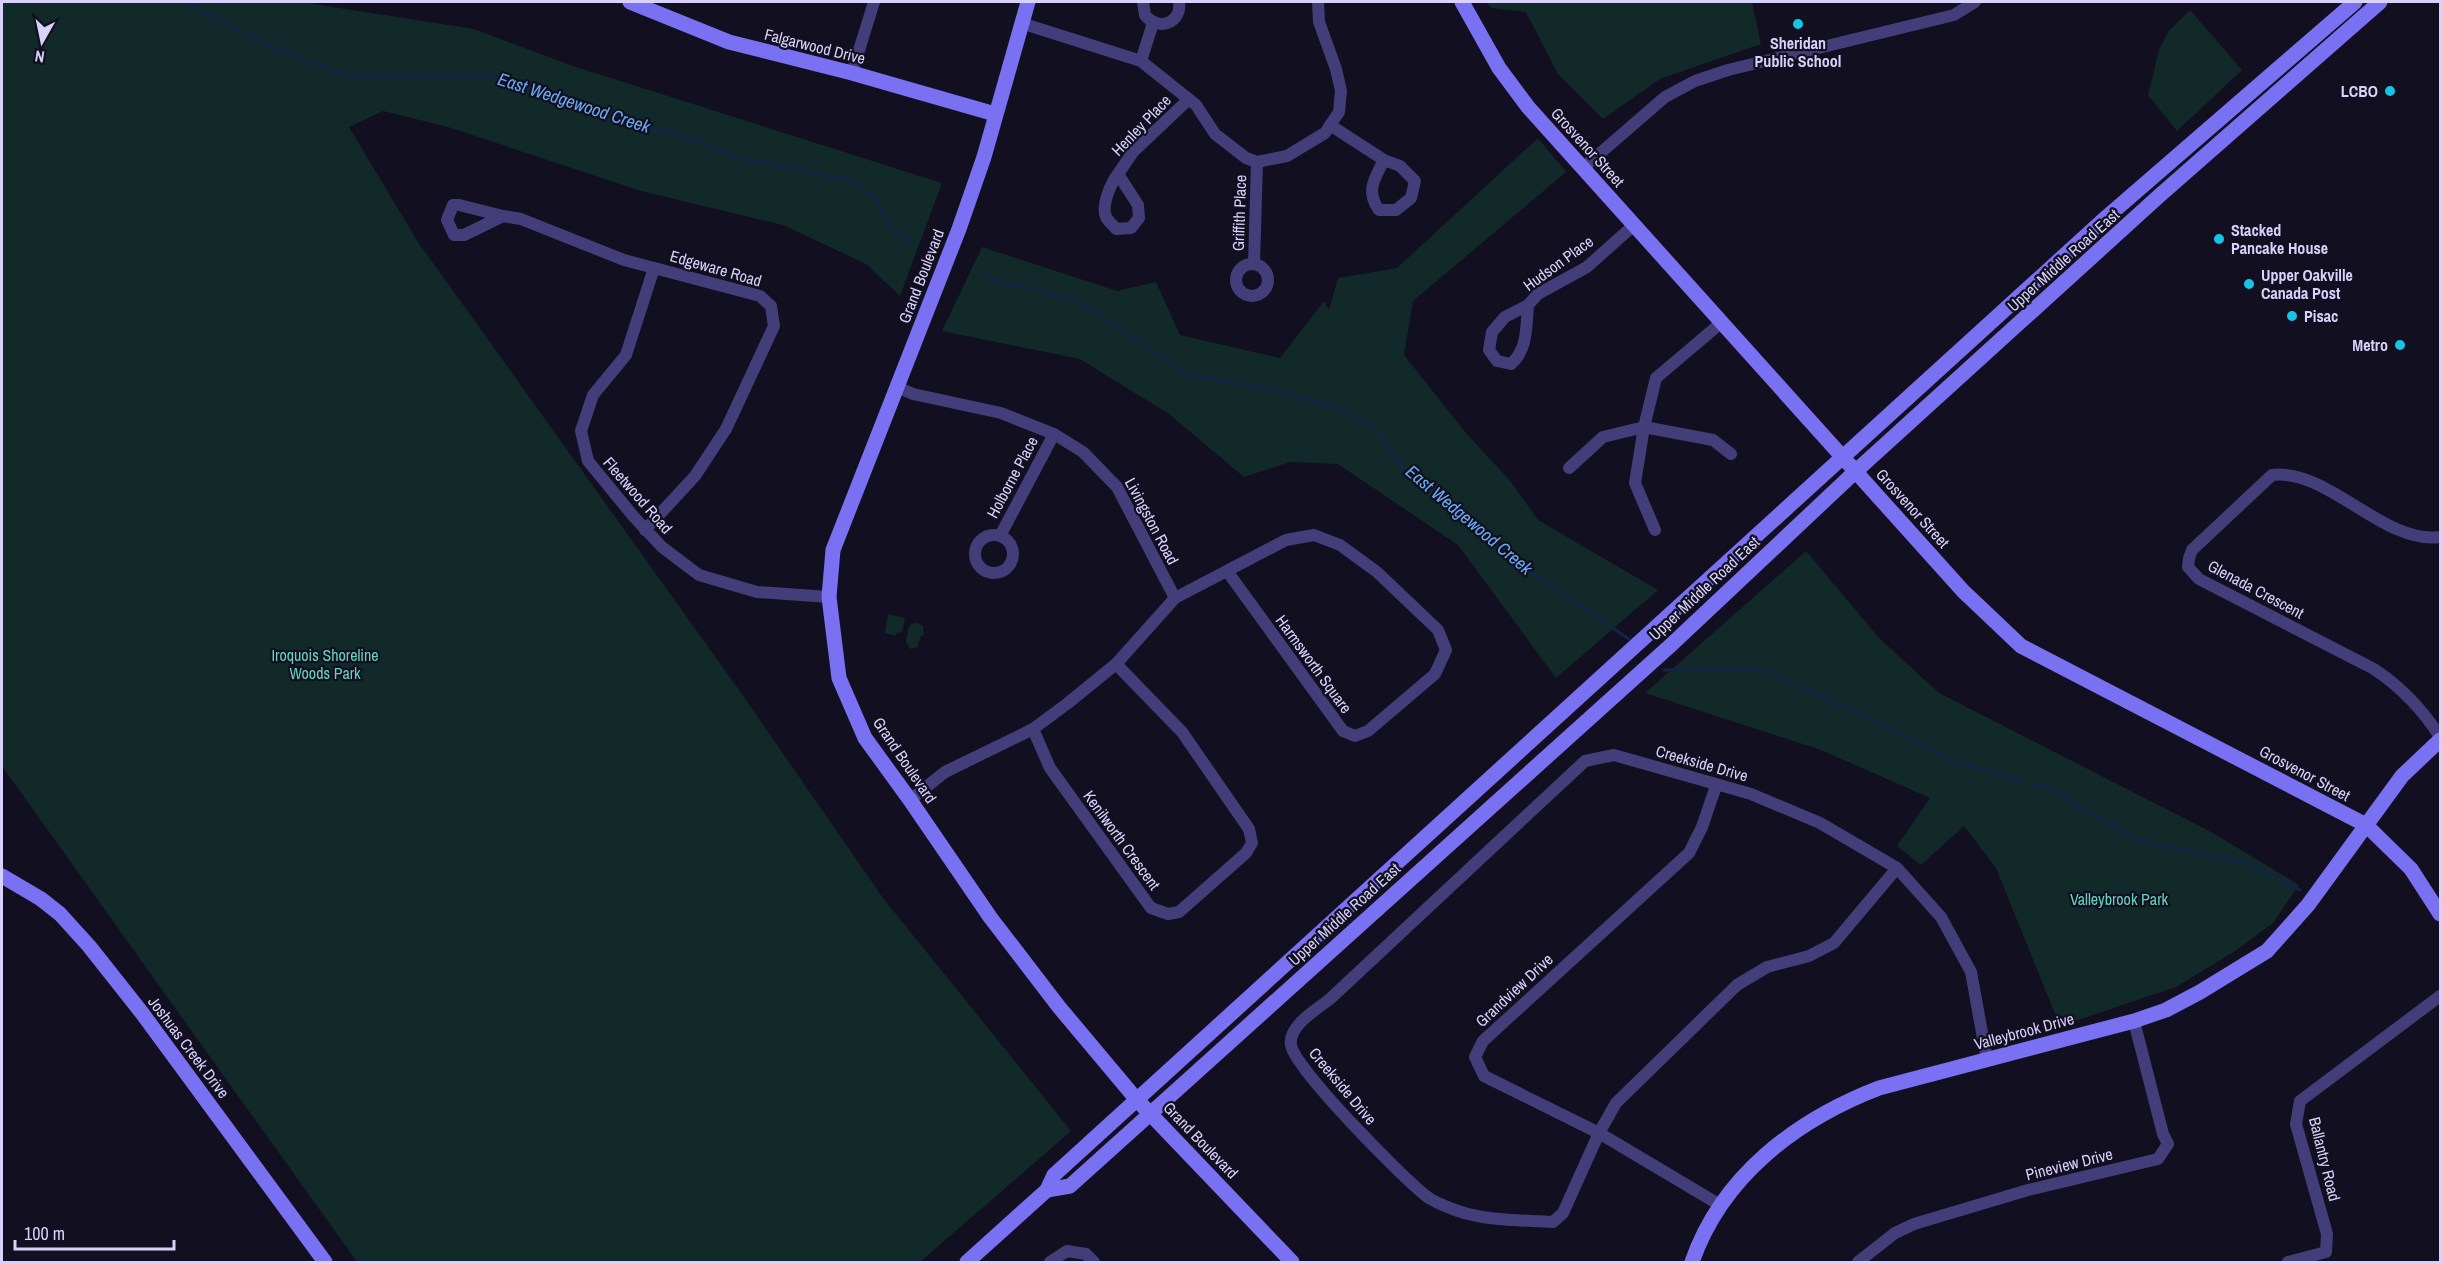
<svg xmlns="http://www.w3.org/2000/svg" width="2442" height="1264" viewBox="0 0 2442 1264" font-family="'Archivo Narrow',sans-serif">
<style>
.green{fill:#122929}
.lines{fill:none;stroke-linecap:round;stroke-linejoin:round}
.stream{stroke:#132545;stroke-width:3}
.street{stroke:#433e7a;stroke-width:12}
.secondary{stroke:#7a71f2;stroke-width:15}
.poi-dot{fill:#14c6e4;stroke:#120f20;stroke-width:2}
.labels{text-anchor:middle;stroke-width:4.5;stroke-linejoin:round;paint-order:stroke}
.poi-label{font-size:16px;font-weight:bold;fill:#d8d1fb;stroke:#120f20;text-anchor:start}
.street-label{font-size:16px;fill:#d8d1fb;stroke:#120f20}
.park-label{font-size:16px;fill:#64d4bd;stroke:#120f20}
.water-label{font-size:18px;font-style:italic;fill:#69acf2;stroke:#120f20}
</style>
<rect width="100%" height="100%" fill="#120f20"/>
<g class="green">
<path d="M 2,2 L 301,2 L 474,29 L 573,66 L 942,183 L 900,296 L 866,264 L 783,225 L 641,191 L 448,127 L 383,111 L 349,127 L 418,242 L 737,687 L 883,898 L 1071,1131 L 920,1262 L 357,1262 L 2,766 Z"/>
<path d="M 1486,2 L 1752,2 L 1761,44 L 1660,79 L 1603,119 L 1558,74 L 1526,12 L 1491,8 Z"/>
<path d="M 2190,10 L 2242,70 L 2177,131 L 2148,95 L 2159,50 L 2168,32 Z"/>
<path d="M 1538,138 L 1566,172 L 1413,301 L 1404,355 L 1466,433 L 1511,482 L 1538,520 L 1658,590 L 1556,678 L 1458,545 L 1338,464 L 1290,462 L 1244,477 L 1169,414 L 1080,359 L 942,331 L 982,247 L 1117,291 L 1156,282 L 1180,335 L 1280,358 L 1324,301 L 1329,310 L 1338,278 L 1397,268 Z"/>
<path d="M 1806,551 L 1879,638 L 1939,693 L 2213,833 L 2299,885 L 2273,923 L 2235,951 L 2176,987 L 2060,1026 L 1996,868 L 1964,826 L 1921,865 L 1897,846 L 1930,798 L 1821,750 L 1645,693 Z"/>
<path d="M 888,614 L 905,618 L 902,632 L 896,633 L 895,636 L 885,633 Z"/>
<path d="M 918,623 L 923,626 L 924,635 L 920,637 L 918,647 L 910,649 L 906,642 L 908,629 L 911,624 Z"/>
</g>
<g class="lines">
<g class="stream">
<path d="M 184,2 L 277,49 L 344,75 L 491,76 L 693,140 L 736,157 L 846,179 L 876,198 L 892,231 L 910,241"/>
<path d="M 982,275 L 993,280 L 1077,300 L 1188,375 L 1286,392 L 1338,409 L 1373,426 L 1407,473 L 1469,518 L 1516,562 L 1629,639"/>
<path d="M 1664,670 L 1765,670 L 1897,732 L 1950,760 L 2021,781"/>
<path d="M 2032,784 L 2047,788 L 2140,841 L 2246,863 L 2300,890"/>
</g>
<g class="street">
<path d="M 1143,2 L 1145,15 C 1158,32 1182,23 1179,2"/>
<path d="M 1021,23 L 1141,61 L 1196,105 L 1215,134 L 1246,158 L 1257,162 L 1287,156 L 1325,133 L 1339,112 L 1341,91 L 1336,69 L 1319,22 L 1318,2"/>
<path d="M 1141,61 L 1153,23"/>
<path d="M 852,73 L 874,2"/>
<path d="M 1330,125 L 1384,160 L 1400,166 L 1415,181 L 1411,198 L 1396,210 L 1379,210 C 1365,191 1375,178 1384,160"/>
<path d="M 1583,168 L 1665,97 L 1695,81 L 1728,70 L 1954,15 L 1975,2"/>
<path d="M 1118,174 L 1138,205 L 1139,218 L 1131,228 L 1116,229 C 1113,225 1108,221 1106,217 C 1101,205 1111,183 1118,174 Z"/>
<path d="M 1118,174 L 1133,152 L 1189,99"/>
<path d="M 503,216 L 464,235 L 454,235 L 447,220 L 453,205 L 459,205 L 503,216 L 521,219 L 624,260 L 760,296 L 771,306 L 774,326 L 726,429 L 695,476 L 645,530"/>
<path d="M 1254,264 L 1257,162"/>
<circle cx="1252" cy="280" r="16"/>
<path d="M 654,268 L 626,355 L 593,395 L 581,431 L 588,461 L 634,517 L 662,547 L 699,575 L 757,592 L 829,597"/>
<path d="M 1528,305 C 1526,327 1528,349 1511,364 L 1497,361 L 1489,350 L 1492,332 L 1505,317 L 1528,305 L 1538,294 L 1587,267 L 1634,225"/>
<path d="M 897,387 L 913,394 L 1001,413 L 1054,434 L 1083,452 L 1117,487 L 1175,598"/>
<path d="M 1569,468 L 1603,437 L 1644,427 L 1713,440 L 1731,454"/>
<path d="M 1655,530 L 1635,483 L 1644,427 L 1656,378 L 1722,322"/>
<circle cx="994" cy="554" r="19"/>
<path d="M 1000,536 L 1054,434"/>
<path d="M 2440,537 C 2384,545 2328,468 2272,475 L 2192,550 L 2189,558 L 2188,567 L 2199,579 L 2374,669 C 2401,687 2423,710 2440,737"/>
<path d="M 1033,729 L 1050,768 L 1151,908 L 1168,914 L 1179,912 L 1246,853 L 1252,843 L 1249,829 L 1182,732 L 1116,664"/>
<path d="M 1716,786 L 1702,827 L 1689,853 L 1483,1041 L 1475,1057 L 1484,1076 L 1599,1133 L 1720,1205"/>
<path d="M 910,800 L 945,772 L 1033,729 L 1068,703 L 1116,664 L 1175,598 L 1286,540 L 1314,535 L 1340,545 L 1377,572 L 1438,630 L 1446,650 L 1435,674 L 1368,731 L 1355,736 L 1343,731 L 1227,571"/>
<path d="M 1897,868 L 1834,943 L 1809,956 L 1767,967 L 1737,985 L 1616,1103 L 1599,1133 L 1563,1213 L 1553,1222 C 1522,1220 1487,1221 1458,1211 C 1447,1207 1433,1202 1425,1195 C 1402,1177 1294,1068 1291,1045 C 1288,1025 1318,1009 1331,998 L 1585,761 L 1614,755 L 1751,794 L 1820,823 L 1897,868 L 1941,917 L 1971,972 L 1987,1060"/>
<path d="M 1050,1262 L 1067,1251 L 1086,1254 L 1094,1262"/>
<path d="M 1858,1262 L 1895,1233 L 1914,1224 L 2028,1190 L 2158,1159 L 2168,1144 L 2163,1134 L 2134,1021"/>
<path d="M 2288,1262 L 2326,1252 L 2327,1234 L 2296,1124 L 2300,1101 L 2440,996"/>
</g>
<g class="secondary">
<path d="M 630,2 L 729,42 L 852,73 L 995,114"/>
<path d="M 1028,2 L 984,157 L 959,229 L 833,550 L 829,597 L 839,678 L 865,738 L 910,800 L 990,917 L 1059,1007 L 1137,1100 L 1292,1262"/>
<path d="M 1462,2 L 1499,68 L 1528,107 L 1963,591 L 2021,646 L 2366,825 L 2411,869 L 2440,914"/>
<path d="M 2,876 L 41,899 L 60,914 L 89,946 L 142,1013 L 325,1262"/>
<path d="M 1047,1190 L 1070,1186 L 1671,645 L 1856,471 L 2159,196 L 2380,2"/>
<path d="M 967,1262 L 1047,1190 L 1054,1175 L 2101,222 L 2355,2"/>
<path d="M 1692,1262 C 1722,1176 1796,1120 1879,1088 L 2134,1021 L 2166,1010 L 2200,992 L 2267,951 L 2308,905 L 2402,776 L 2440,740"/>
</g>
</g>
<g class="poi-dot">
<circle cx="1798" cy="24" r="6"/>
<circle cx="2390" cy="91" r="6"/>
<circle cx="2219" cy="239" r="6"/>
<circle cx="2249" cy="284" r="6"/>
<circle cx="2292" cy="316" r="6"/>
<circle cx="2400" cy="345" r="6"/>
</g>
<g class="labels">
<g class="poi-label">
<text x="1798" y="49" text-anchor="middle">Sheridan<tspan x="1798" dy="18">Public School</tspan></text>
<text x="2378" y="97" text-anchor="end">LCBO</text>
<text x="2231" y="236">Stacked<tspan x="2231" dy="18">Pancake House</tspan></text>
<text x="2261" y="281">Upper Oakville<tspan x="2261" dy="18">Canada Post</tspan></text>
<text x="2304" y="322">Pisac</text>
<text x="2388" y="351" text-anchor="end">Metro</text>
</g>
<g class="street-label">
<text transform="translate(815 46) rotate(14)" y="6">Falgarwood Drive</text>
<text transform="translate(1141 125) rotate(-46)" y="6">Henley Place</text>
<text transform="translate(1588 147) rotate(48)" y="6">Grosvenor Street</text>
<text transform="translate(1239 213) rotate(-88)" y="6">Griffith Place</text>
<text transform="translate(2063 260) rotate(-42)" y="6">Upper Middle Road East</text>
<text transform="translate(1558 263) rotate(-36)" y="6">Hudson Place</text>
<text transform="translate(716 268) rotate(16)" y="6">Edgeware Road</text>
<text transform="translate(921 276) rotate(-69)" y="6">Grand Boulevard</text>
<text transform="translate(1012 477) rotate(-62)" y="6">Holborne Place</text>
<text transform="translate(638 495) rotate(49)" y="6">Fleetwood Road</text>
<text transform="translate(1913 508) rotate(48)" y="6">Grosvenor Street</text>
<text transform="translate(1152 521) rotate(62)" y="6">Livingston Road</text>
<text transform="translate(1704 588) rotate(-43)" y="6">Upper Middle Road East</text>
<text transform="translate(2256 589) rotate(28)" y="6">Glenada Crescent</text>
<text transform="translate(1314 664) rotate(54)" y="6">Harmsworth Square</text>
<text transform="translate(905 760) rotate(56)" y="6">Grand Boulevard</text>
<text transform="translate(1702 763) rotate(16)" y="6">Creekside Drive</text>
<text transform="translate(2305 773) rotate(28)" y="6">Grosvenor Street</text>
<text transform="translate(1122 840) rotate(54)" y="6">Kenilworth Crescent</text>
<text transform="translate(1344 914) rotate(-42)" y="6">Upper Middle Road East</text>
<text transform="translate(1514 990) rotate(-43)" y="6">Grandview Drive</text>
<text transform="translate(2024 1031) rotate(-15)" y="6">Valleybrook Drive</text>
<text transform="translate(189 1047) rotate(53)" y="6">Joshuas Creek Drive</text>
<text transform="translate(1343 1086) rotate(50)" y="6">Creekside Drive</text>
<text transform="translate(1201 1140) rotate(46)" y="6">Grand Boulevard</text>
<text transform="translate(2325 1159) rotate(76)" y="6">Ballantry Road</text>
<text transform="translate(2069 1164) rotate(-14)" y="6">Pineview Drive</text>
</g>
<g class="park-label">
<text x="325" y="661">Iroquois Shoreline<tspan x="325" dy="18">Woods Park</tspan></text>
<text x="2119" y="905">Valleybrook Park</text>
</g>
<g class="water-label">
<text transform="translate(574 103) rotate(18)" y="6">East Wedgewood Creek</text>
<text transform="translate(1469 520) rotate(40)" y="6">East Wedgewood Creek</text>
</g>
</g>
<rect width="2442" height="1264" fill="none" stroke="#d8d1fb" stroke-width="6"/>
<g transform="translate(42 42) rotate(189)" stroke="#120f20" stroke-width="4.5" paint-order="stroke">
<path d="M0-4.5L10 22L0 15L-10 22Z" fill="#d8d1fb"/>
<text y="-9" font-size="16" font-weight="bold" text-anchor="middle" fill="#d8d1fb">N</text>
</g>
<path d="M15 1240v9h159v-9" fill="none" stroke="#d8d1fb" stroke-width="3"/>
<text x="24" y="1240" font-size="18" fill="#d8d1fb" stroke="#120f20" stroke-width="4.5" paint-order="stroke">100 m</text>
</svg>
